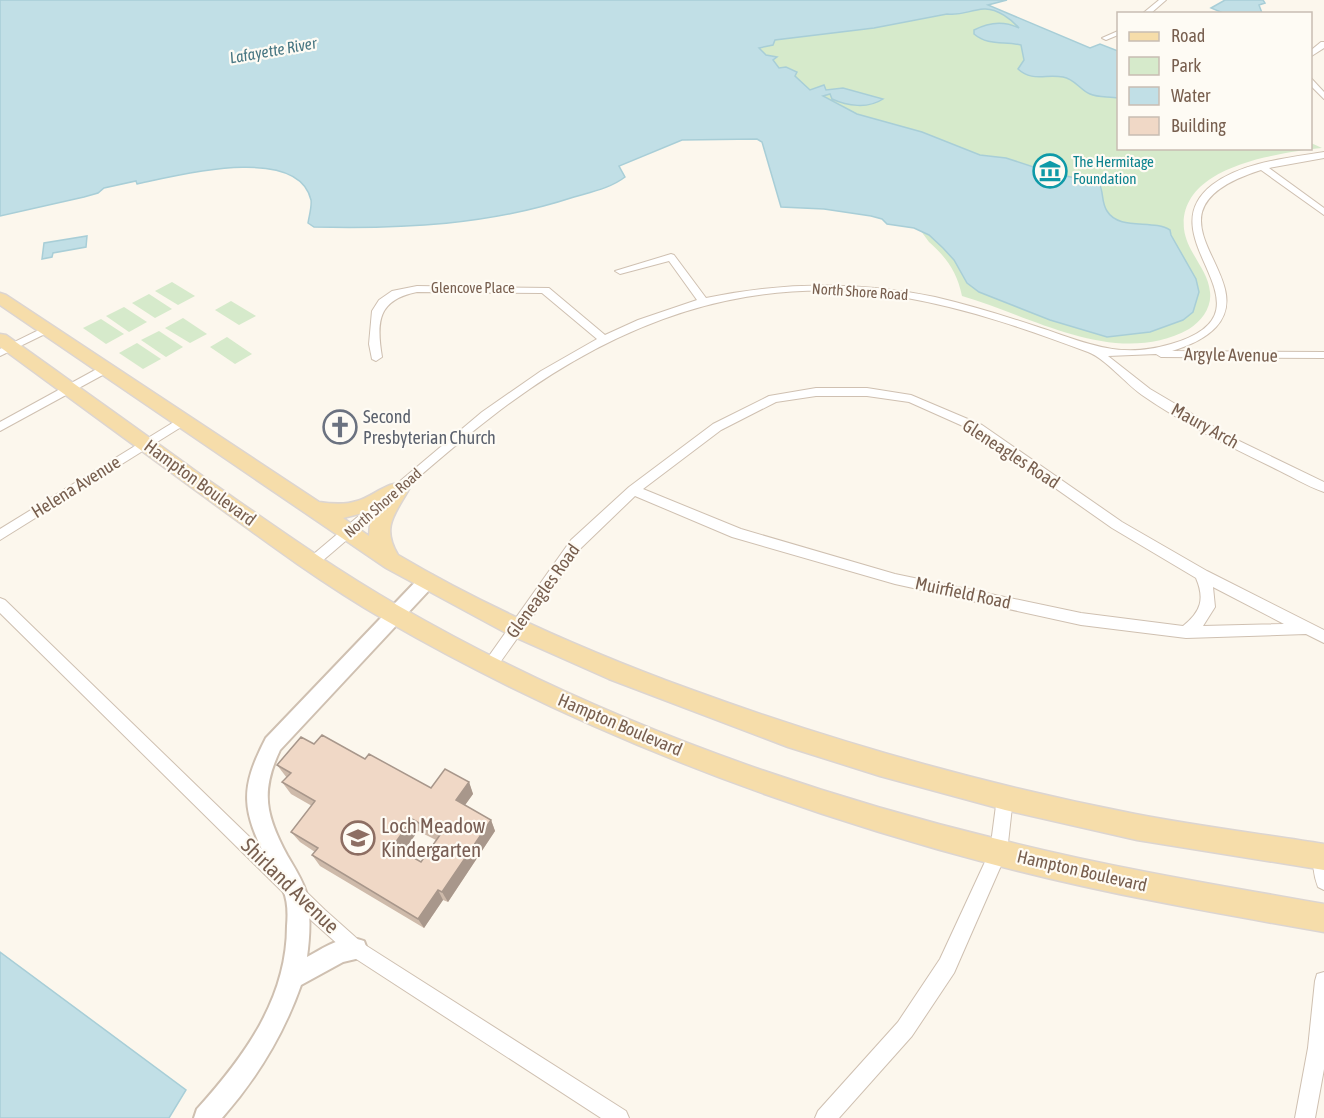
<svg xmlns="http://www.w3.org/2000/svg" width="1324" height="1118" viewBox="0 0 1324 1118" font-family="'Asap Condensed',sans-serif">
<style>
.green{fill:#d6eacb}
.water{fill:#c1dfe6;stroke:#a8ced7;stroke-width:1.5}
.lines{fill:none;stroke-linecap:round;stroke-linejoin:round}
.minor-casing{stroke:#cfc0b1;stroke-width:2}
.tertiary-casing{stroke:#cfc0b1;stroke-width:4}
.primary-casing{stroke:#dcd5d1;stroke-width:3}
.minor{fill:#fff;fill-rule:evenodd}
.tertiary{fill:#fff;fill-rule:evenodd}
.primary{fill:#f6ddaa;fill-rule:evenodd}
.wall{fill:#cebaaa;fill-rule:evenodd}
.shaded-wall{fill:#a8978b}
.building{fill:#f0d8c6;stroke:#a8978b;stroke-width:1.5;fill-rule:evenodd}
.labels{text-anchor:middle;stroke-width:4.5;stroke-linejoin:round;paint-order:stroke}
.far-culture-label{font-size:15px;fill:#0d838f;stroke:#fefbf4;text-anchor:start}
.far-street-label{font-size:15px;fill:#785f4f;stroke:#fefbf4}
.far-water-label{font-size:16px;font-style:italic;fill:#477682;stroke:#fefbf4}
.street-label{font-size:18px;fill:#785f4f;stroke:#fefbf4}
.worship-label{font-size:18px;fill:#5b616d;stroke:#fefbf4;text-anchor:start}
.near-education-label{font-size:21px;fill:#785e54;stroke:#fefbf4;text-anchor:start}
.near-street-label{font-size:21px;fill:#785f4f;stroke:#fefbf4}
</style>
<rect width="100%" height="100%" fill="#fcf7ed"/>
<g class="green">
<path d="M 713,0 L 977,0 L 1055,35 L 1077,61 L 1118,74 L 1118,148 L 1310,148 L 1311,143 L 1322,148 C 1278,153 1178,166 1184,229 C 1187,253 1208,269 1210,292 C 1212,307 1202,321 1189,329 C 1116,369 1032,316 962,296 C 957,272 947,258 929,242 L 827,104 L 685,108 Z"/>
<path d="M 172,282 L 195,296 L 178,305 L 155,291 Z"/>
<path d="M 149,294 L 172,309 L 155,318 L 132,303 Z"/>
<path d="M 231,301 L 256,316 L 239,325 L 215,310 Z"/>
<path d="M 124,307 L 147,322 L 129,332 L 106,316 Z"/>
<path d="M 183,318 L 207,334 L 190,343 L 165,328 Z"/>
<path d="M 101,319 L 124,334 L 106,344 L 83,328 Z"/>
<path d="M 159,331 L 183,347 L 166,357 L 141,340 Z"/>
<path d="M 227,337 L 252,354 L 235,364 L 210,347 Z"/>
<path d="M 137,343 L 161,359 L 143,369 L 119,353 Z"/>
</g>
<g class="water">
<path d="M 0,0 L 1007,0 L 988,5 L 1090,48 L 1100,44 L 1118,51 L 1118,98 C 1110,96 1098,98 1090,94 C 1080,90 1075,79 1063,77 C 1045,74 1032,82 1018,69 L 1024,60 L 1021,45 C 1004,41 988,46 974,34 L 974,30 C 989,22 1005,21 1019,28 C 1012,20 997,8 984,9 C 969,10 962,16 947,14 L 874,28 L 775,40 L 773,45 L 759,48 L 766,55 L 777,57 L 773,60 L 779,68 L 786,67 L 797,72 L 795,76 L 810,90 L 824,85 L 826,90 L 843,88 L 883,99 C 868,109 847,106 832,99 L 830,94 L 823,96 L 857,114 L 922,132 L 980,155 L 1006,158 L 1052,173 L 1099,183 C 1104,192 1101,202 1107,211 C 1119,231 1153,219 1170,230 L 1171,235 L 1196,279 L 1199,292 L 1193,312 L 1183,320 L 1150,332 L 1107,337 L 1050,320 L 979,292 L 967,283 L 954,260 L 943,248 L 929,235 L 914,228 L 887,224 L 882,219 L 871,216 L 824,209 L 781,207 L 762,142 L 757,139 L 682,140 L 619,166 L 625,177 C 611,188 591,192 574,197 C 489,225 405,229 314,227 L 308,223 C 309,216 312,207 311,200 C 298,143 175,176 137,184 L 136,181 L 104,188 L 98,193 L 84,197 L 0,216 Z"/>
<path d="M 1225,0 L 1263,0 L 1265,3 L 1259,5 L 1262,13 L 1223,13 L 1211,8 Z"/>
<path d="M 87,236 L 86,247 L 53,253 L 52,257 L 42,259 L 44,243 Z"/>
<path d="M 0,952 L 186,1090 L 169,1118 L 0,1118 Z"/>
</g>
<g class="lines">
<defs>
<g id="minor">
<path d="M 1159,0 L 1166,0 L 1150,14 L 1142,14 Z"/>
<path d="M 1118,31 L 1118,35 L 1106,40 L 1102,38 Z"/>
<path d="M 1321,42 L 1324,42 L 1324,48 L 1310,57 L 1310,51 Z"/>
<path d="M 1310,77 L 1324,92 L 1324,99 L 1310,85 Z"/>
<path d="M 1324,152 L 1324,158 L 1269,168 L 1324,208 L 1324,215 L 1261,170 C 1129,212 1263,275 1216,327 C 1205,339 1188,346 1172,351 L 1324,352 L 1324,358 L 1161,357 L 1156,354 L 1108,356 L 1150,389 L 1233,438 L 1324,482 L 1324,492 C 1306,486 1289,475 1272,467 C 1228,446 1182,423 1142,395 C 1125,383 1106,359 1088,352 C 1029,330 969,309 907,298 C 749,270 613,322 490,418 C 429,465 374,518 315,567 L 305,567 L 303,563 L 482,412 L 541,371 L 597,339 L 542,293 L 417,292 C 378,300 376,321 382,357 L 376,361 L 372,359 L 369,344 L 372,311 L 379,300 L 392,291 L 417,286 L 549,288 L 605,335 L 638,320 L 697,300 L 669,261 L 620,274 L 615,271 L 671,254 L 674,255 L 706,298 C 782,282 859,281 935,297 C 969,305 1002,315 1035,326 C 1085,342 1117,360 1171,344 C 1284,311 1144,238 1212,185 C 1242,162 1288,158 1324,152 Z"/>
<path d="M 47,326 L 51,327 L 51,331 L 0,356 L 0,349 Z"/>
<path d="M 106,364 L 110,365 L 110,371 L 0,431 L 0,422 Z"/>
<path d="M 816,388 L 867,388 L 911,395 L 982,425 L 1122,522 L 1207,571 L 1324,630 L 1324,643 L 1306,634 L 1186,638 L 1081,625 L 895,584 L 732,537 L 635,496 L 581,548 L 494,671 L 489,673 L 484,671 L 482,667 L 484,663 L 571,540 L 629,487 L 713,424 L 769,396 ZM 816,396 L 867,396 L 909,402 L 974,431 L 1112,528 L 1196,578 C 1205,599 1201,612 1183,626 L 1081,613 L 895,574 L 741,529 L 643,489 L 721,430 L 776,402 ZM 1213,587 L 1284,624 L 1203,626 L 1215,607 Z"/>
<path d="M 182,417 L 188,421 L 186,424 L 0,540 L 0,529 Z"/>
<path d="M 0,598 L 5,600 L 325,910 L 362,943 L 626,1111 L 629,1118 L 601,1118 L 350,955 L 313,922 L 0,613 Z"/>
<path d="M 1005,790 L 1011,793 L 1013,798 L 1007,852 L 954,973 L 912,1036 L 839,1118 L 815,1118 L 818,1111 L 898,1022 L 940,959 L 990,851 L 997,798 L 999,793 Z"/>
<path d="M 1321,848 L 1324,849 L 1324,890 L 1318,887 C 1314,877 1311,860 1315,850 Z"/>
<path d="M 1324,972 L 1324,1069 L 1315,1118 L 1295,1118 L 1308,1048 L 1315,981 L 1317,974 Z"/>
</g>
<path id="tertiary" d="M 427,574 L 433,576 L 435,581 L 433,586 L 280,750 C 260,792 266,816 287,855 C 294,867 302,879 306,892 C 311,913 310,935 307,957 C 325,947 344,933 364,941 L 367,949 L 364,957 L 343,962 L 301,985 C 283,1036 257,1078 222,1118 L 194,1118 L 197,1109 C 244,1057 287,999 287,926 C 288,914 288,901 283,890 C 280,880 273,871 268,862 C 242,810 239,790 266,738 L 421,576 Z"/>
<g id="primary">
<path d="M 0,293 L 6,295 L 319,502 C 332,504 345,505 357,501 C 373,497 389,479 406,484 L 409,489 C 395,514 381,527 398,555 C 491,610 591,653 692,690 C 837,743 983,784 1135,814 C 1197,826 1261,834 1324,844 L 1324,870 L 1137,840 L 1005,810 L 880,776 L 788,747 L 609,679 L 508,634 L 386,568 L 0,305 ZM 375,510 L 370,524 L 369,536 L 343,518 Z"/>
<path d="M 0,334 L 6,335 C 73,383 141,431 208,480 C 270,523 331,567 397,605 C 585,714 791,789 1001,840 C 1108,867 1216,885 1324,904 L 1324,932 C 1215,913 1106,894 999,866 C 785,810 577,731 385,620 C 321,583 262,539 202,495 C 135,446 67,396 0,347 Z"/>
</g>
</defs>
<use href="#minor" class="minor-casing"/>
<use href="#tertiary" class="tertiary-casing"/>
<use href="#primary" class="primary-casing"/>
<use href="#minor" class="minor"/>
<use href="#tertiary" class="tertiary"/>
<use href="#primary" class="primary"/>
</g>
<path class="wall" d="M 314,744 L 365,759 L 431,788 L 469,782 L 473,794 L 465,805 L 491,820 L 495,831 L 448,902 L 443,900 L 424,928 L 320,866 L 312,855 L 315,852 L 300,842 L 291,832 L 312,806 L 291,794 L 282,782 L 287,778 L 277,765 ZM 418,831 L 436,840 L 421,862 L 403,852 Z"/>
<g class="shaded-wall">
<path d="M 469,782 L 473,794 L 460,812 L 456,800 Z"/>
<path d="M 412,819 L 418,831 L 399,857 L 393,846 Z"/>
<path d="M 491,820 L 495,831 L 448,902 L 442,892 Z"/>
<path d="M 438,890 L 443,900 L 424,928 L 418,919 Z"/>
</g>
<path class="building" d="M 322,735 L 365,759 L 369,754 L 431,788 L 445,769 L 469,782 L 456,800 L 491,820 L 442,892 L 438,890 L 418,919 L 312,855 L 318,848 L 291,832 L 315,801 L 282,782 L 291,773 L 277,765 L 301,737 L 314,744 ZM 412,819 L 440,835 L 421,862 L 393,846 Z"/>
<defs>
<symbol id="museum-ring" viewBox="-11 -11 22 22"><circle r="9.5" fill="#fefbf4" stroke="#0f9aa8" stroke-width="1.5"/><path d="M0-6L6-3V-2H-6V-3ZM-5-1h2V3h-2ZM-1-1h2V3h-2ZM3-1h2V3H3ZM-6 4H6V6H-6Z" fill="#0f9aa8"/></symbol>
<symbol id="church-ring" viewBox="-11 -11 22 22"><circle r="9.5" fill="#fefbf4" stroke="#6b7280" stroke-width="1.5"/><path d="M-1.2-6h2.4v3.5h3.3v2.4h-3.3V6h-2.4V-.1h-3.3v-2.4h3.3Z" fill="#6b7280"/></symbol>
<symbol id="school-ring" viewBox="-11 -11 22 22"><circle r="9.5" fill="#fefbf4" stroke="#8d6e63" stroke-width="1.5"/><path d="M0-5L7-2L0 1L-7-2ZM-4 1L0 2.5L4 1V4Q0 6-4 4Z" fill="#8d6e63"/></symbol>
</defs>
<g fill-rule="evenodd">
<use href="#museum-ring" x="1031" y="152" width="38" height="38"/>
<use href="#church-ring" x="321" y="408" width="38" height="38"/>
<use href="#school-ring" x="339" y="819" width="38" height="38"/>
</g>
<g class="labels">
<g class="far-culture-label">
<text x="1073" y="167">The Hermitage<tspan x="1073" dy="17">Foundation</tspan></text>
</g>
<g class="far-street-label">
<text x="473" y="293">Glencove Place</text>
<text transform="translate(860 292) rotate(4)" y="5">North Shore Road</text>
<text transform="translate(383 503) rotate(-41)" y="5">North Shore Road</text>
</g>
<g class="far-water-label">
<text transform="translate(273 50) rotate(-10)" y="6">Lafayette River</text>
</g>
<g class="street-label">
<text transform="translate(1231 355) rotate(1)" y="6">Argyle Avenue</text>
<text transform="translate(1205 426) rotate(29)" y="6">Maury Arch</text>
<text transform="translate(1011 454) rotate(33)" y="6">Gleneagles Road</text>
<text transform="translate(200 483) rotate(36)" y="6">Hampton Boulevard</text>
<text transform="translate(76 487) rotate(-32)" y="6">Helena Avenue</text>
<text transform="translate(543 591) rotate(-54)" y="6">Gleneagles Road</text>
<text transform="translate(963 593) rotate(12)" y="6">Muirfield Road</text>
<text transform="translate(620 725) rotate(23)" y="6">Hampton Boulevard</text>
<text transform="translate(1082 871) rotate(13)" y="6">Hampton Boulevard</text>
</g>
<g class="worship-label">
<text x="363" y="423">Second<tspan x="363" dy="21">Presbyterian Church</tspan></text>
</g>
<g class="near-education-label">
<text x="381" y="833">Loch Meadow<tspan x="381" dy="24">Kindergarten</tspan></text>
</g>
<g class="near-street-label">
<text transform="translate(290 886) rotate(44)" y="7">Shirland Avenue</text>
</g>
</g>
<rect x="1117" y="12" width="195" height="138" fill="#fefbf4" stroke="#c8bdb2" stroke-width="1.5"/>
<rect x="1129" y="32" width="30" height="9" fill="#f6ddaa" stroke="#c8bdb2" stroke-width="1.5"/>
<text x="1171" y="42" font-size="18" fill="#785f4f">Road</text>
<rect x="1129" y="57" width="30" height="18" fill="#d6eacb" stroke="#c8bdb2" stroke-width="1.5"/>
<text x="1171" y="72" font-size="18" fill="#785f4f">Park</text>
<rect x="1129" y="87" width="30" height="18" fill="#c1dfe6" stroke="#c8bdb2" stroke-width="1.5"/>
<text x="1171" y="102" font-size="18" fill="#785f4f">Water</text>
<rect x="1129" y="117" width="30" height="18" fill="#f0d8c6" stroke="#c8bdb2" stroke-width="1.5"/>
<text x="1171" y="132" font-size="18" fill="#785f4f">Building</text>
</svg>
